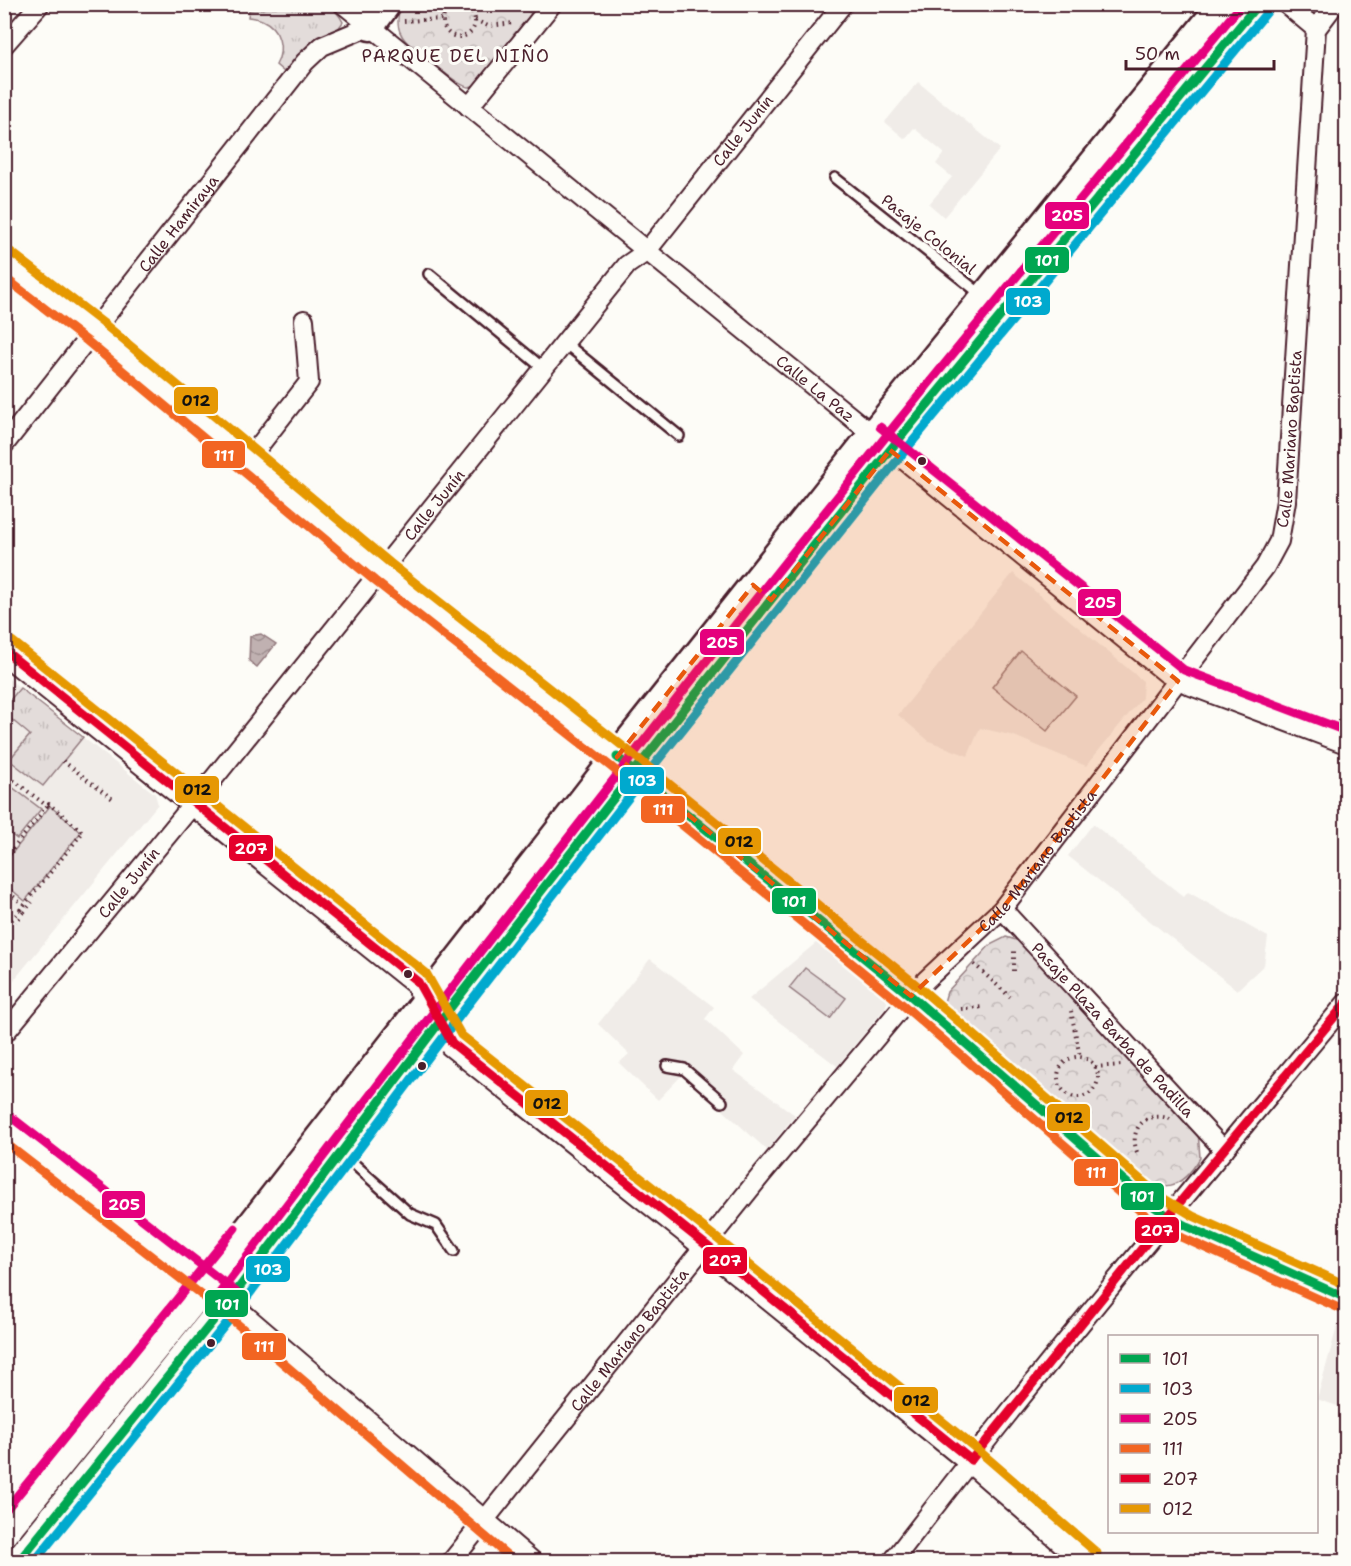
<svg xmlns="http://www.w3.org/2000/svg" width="1351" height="1566" viewBox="0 0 1351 1566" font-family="'Shantell Sans',sans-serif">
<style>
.built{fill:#f0ece8}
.grass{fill:url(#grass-tufts);stroke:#967e82;stroke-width:1.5}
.park{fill:url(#park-crowns);stroke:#967e82;stroke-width:1.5}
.pitch{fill:#e3dcda;stroke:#967e82;stroke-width:1.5}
.water{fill:url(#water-waves);stroke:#91777b;stroke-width:1.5}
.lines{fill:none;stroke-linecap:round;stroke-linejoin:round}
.service-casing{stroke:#4a1f2b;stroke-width:14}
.minor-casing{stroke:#4a1f2b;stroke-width:22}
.secondary-casing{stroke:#4a1f2b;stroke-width:30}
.primary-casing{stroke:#4a1f2b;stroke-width:33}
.path{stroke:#4a1f2b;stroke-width:4;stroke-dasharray:1.5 4.5;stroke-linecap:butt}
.service{stroke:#fdfcf7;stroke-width:9}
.minor{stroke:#fdfcf7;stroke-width:18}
.secondary{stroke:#fdfcf7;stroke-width:26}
.primary{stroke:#fdfcf7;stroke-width:28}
.bus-1-casing{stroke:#fdfcf7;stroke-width:14}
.bus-2-casing{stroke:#fdfcf7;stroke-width:14}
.bus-3-casing{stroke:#fdfcf7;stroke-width:14}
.bus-4-casing{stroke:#fdfcf7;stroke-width:14}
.bus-5-casing{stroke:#fdfcf7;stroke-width:14}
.bus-6-casing{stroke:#fdfcf7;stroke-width:14}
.bus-1{stroke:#00a651;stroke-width:9}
.bus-2{stroke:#00a9ce;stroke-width:9}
.bus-3{stroke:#e5007d;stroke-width:9}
.bus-4{stroke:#f26522;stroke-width:9}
.bus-5{stroke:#e4002b;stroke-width:9}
.bus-6{stroke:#e69804;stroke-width:9}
.marked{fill:#e8590c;fill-opacity:0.2;stroke:#e8590c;stroke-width:4.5;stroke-dasharray:12 8;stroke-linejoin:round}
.bus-dot{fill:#4a1f2b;stroke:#fdfcf7;stroke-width:2}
.labels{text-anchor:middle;stroke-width:6;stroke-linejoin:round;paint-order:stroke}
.street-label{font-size:16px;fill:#4a1f2b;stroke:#fdfcf7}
.neighbourhood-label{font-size:18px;letter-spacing:1.5px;fill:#4a1f2b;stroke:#fdfcf7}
.line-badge{stroke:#fdfcf7;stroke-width:2}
.badge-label{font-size:16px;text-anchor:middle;font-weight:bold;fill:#fff}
.pale-badge-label{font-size:16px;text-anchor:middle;font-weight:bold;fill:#111}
</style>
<defs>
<pattern id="grass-tufts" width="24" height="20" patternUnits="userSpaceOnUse" patternTransform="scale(1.5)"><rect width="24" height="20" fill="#e3dcda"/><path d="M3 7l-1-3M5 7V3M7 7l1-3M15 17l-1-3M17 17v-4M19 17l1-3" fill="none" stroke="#c4bcbb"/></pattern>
<pattern id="park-crowns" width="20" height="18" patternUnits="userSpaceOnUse" patternTransform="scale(1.5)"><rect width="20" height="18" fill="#e3dcda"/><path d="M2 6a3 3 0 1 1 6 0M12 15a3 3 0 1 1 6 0" fill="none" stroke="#c4bcbb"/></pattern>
<pattern id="water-waves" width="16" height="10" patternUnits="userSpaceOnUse" patternTransform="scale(1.5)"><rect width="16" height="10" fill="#c0b1b1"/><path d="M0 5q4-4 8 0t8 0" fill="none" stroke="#9e8f90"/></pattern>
</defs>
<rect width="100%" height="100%" fill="#fdfcf7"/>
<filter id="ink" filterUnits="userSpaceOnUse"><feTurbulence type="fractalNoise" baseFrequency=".0167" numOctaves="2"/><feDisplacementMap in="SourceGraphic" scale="12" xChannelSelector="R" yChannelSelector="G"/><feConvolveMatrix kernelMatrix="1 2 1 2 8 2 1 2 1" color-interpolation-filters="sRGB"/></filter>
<g filter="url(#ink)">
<g class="built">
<path d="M 918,82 L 1000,149 L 944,217 L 929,204 L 952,177 L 936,164 L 944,153 L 914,128 L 905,139 L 885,122 Z"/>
<path d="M 1013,573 L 1143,681 L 1142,698 L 1086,766 L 1014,736 L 980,728 L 968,756 L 929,741 L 898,715 Z"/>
<path d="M 5,676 L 155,794 L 158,804 L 5,991 Z"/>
<path d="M 1093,824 L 1184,897 L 1188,892 L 1268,937 L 1264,965 L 1237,990 L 1068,856 Z"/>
<path d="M 817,942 L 882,993 L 887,1002 L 885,1008 L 837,1066 L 749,999 Z"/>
<path d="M 650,959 L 714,1007 L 705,1019 L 744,1055 L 733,1070 L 795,1115 L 767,1150 L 683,1074 L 658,1100 L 619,1063 L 629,1054 L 598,1024 Z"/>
<path d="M 1340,1316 L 1346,1319 L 1346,1409 L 1317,1399 Z"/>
</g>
<g class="grass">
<path d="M 296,5 C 319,5 332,0 343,22 L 338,29 L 309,44 L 284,72 L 276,65 C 285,49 280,28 262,20 C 258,18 253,18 248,17 L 249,10 Z"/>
<path d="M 20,688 L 83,737 L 43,786 L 9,760 L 30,735 L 5,714 L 5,706 Z"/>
</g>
<g class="park">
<path d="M 519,4 L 533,15 L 477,85 C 474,85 471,87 468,87 C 460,87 412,48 405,40 C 396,30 397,16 401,5 Z"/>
<path d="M 1006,937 L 1023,942 L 1198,1130 L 1200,1158 C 1180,1191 1163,1193 1132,1173 L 947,1010 L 944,1002 L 947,992 L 990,945 Z"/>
</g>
<g class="pitch">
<path d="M 1021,651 L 1076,696 L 1047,731 L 992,687 Z"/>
<path d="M 4,781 L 41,809 L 17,839 L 5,830 Z"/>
<path d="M 50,806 L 81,832 L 25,901 L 5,884 L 5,862 Z"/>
<path d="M 805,968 L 846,998 L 830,1019 L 789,988 Z"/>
</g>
<path class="water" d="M 261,634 L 276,644 L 257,667 L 249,661 L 250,636 Z"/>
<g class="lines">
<defs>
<g id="service">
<path d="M 835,178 L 983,296"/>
<path d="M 429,274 L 544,369"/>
<path d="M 565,343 L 679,436"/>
<path d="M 667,1066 L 684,1069 L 722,1102"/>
<path d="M 344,1155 L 410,1214 L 436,1225 L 454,1251"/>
</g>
<g id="minor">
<path id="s1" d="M 343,4 L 1166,673 L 1191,686 L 1346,744"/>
<path d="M 1286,4 L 1316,29"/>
<path d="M 4,45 L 40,4"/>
<path d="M 469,107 L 552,4"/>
<path id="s2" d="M 4,445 L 305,62 L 322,46 L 370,26"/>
<path d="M 248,460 L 309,382 L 304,320"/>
<path id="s3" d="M 1002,909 L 1224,1150"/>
<path id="s4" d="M 4,1034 L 194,803 L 627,265 L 646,252 L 843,4"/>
<path d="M 4,1126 L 229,1301 L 534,1562"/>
<path id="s5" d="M 451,1562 L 762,1174 L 900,1009 L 926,980 L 1002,909 L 1265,567 L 1279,541 L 1286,501 L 1316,29 L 1335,4"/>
<path d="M 892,1562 C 1038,1371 1193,1187 1346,1003"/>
</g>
<g id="secondary">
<path d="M 4,261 L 95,332 L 382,572 L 617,757 L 911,996 L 1151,1204 L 1169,1217 L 1188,1227 L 1346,1298"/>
<path d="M 4,650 L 418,982 L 452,1043 L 706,1245 L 971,1460 L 1089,1562"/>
</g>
<g id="primary">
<path d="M 370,26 L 386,4"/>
<path d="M 4,1532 L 195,1298 L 617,757 L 872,436 L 1223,4"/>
<path d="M 18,1562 L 229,1301 L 454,1003 L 634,772 L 890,450 L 1258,4"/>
</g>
</defs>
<use href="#service" class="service-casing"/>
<use href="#minor" class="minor-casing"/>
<use href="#secondary" class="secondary-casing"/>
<use href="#primary" class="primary-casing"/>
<g class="path">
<circle cx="459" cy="21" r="16"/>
<path d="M 475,20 L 488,26 L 514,23"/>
<path d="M 404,21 L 443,19"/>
<path d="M 63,761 L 114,800"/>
<path d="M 4,773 L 47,806 L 4,860"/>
<path d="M 4,889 L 19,901"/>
<path d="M 20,910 L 83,832 L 49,804 L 47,806"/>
<path d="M 24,912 L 32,902"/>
<path d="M 4,929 L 20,910 L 24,912 L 16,922"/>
<path d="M 974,964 L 1010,997"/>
<path d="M 1014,971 L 1014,951"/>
<path d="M 961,1009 L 984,1007"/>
<path d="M 1071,1011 L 1080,1057"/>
<circle cx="1078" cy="1077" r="20"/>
<path d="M 1095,1067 L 1122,1065"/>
<path d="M 1137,1152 C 1128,1128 1147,1110 1170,1119"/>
</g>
<use href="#service" class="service"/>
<use href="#minor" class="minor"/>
<use href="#secondary" class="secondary"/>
<use href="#primary" class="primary"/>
<defs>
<g id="bus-1">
<path d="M 617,757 L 911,996 L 1151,1204 L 1169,1217 L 1188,1227 L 1346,1298"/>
<path d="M 18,1562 L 229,1301 L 454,1003 L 634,772 L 890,450 L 1258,4"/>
</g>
<path id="bus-2" d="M 34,1562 L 238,1309 L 464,1010 L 643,779 L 899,458 L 1267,12"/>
<g id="bus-3">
<path d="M 880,427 L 1184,670 L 1346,731"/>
<path d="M 11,1117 L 236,1292"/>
<path d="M 219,1294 C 435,1008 654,724 879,445 C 998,297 1121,151 1242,4"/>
<path d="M 4,1512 L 235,1228"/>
</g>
<g id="bus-4">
<path d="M 4,277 L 87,341 L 375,581 L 610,766 L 903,1005 L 1144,1214 L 1163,1228 L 1183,1238 L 1341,1309"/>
<path d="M 4,1142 L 221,1310 L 515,1562"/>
</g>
<g id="bus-5">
<path d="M 4,650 L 418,982 L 452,1043 L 706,1245 L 971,1460"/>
<path d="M 971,1460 L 1156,1231 L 1346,1003"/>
</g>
<g id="bus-6">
<path d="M 11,252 L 103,323 L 390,563 L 625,748 L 919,987 L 1158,1195 L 1193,1216 L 1346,1285"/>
<path d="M 12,641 L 426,973 L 461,1035 L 714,1236 L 979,1451 L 1097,1553"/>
</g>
</defs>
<use href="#bus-1" class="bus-1-casing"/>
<use href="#bus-2" class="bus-2-casing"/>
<use href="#bus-3" class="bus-3-casing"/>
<use href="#bus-4" class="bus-4-casing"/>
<use href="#bus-5" class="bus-5-casing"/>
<use href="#bus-6" class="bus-6-casing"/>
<use href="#bus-1" class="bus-1"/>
<use href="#bus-2" class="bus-2"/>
<use href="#bus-3" class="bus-3"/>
<use href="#bus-4" class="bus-4"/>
<use href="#bus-5" class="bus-5"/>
<use href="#bus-6" class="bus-6"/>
</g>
</g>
<path class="marked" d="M 890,450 L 1178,681 L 1002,909 L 911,996 L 617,757 L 753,585 L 771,600 Z"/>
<g class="bus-dot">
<circle cx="922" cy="461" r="5"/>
<circle cx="408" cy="974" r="5"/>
<circle cx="422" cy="1066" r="5"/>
<circle cx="211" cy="1343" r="5"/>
</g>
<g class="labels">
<g class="street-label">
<text dy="6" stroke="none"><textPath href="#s4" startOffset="1168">Calle Junín</textPath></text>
<text dy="6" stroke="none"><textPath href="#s2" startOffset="282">Calle Hamiraya</textPath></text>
<text transform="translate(929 234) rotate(39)" y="6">Pasaje Colonial</text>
<text dy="6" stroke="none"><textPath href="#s1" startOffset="609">Calle La Paz</textPath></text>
<text dy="6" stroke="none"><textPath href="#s5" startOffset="1419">Calle Mariano Baptista</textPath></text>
<text dy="6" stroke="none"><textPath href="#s4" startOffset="682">Calle Junín</textPath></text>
<text dy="6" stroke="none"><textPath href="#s5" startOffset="915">Calle Mariano Baptista</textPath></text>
<text dy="6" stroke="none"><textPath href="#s4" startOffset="196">Calle Junín</textPath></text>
<text dy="6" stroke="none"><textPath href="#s3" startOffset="164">Pasaje Plaza Barba de Padilla</textPath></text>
<text dy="6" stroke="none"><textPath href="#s5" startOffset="285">Calle Mariano Baptista</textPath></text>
</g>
<g class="neighbourhood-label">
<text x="456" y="62">PARQUE DEL NIÑO</text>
</g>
</g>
<g class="line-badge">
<rect x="1044" y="201" width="46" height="29" rx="6" fill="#e5007d"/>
<rect x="1024" y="246" width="46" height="28" rx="6" fill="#00a651"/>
<rect x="1005" y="287" width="46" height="29" rx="6" fill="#00a9ce"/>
<rect x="173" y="386" width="46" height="29" rx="6" fill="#e69804"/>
<rect x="201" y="440" width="45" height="29" rx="6" fill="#f26522"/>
<rect x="1077" y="588" width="45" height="29" rx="6" fill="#e5007d"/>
<rect x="699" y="628" width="46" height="28" rx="6" fill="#e5007d"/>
<rect x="619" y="766" width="46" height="29" rx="6" fill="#00a9ce"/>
<rect x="174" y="775" width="46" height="29" rx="6" fill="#e69804"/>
<rect x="640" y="795" width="46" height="29" rx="6" fill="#f26522"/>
<rect x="717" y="827" width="45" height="28" rx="6" fill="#e69804"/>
<rect x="228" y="834" width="46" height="28" rx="6" fill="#e4002b"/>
<rect x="771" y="887" width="46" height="28" rx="6" fill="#00a651"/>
<rect x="524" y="1089" width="45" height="28" rx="6" fill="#e69804"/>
<rect x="1046" y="1103" width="45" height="29" rx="6" fill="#e69804"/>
<rect x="1073" y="1158" width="46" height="29" rx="6" fill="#f26522"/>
<rect x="1120" y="1182" width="45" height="29" rx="6" fill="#00a651"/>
<rect x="101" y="1190" width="45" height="29" rx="6" fill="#e5007d"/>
<rect x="1134" y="1216" width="46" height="28" rx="6" fill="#e4002b"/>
<rect x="702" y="1246" width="46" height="29" rx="6" fill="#e4002b"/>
<rect x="245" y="1255" width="46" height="28" rx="6" fill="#00a9ce"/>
<rect x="204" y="1289" width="45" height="29" rx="6" fill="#00a651"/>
<rect x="241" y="1332" width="46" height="29" rx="6" fill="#f26522"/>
<rect x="893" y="1386" width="46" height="28" rx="6" fill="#e69804"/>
</g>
<g class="badge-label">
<text x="1067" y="221">205</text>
<text x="1047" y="266">101</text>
<text x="1028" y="307">103</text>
<text x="224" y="461">111</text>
<text x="1100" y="608">205</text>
<text x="722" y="648">205</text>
<text x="642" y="786">103</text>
<text x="663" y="815">111</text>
<text x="251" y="854">207</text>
<text x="794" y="907">101</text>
<text x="1096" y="1178">111</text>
<text x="1142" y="1202">101</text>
<text x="124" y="1210">205</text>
<text x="1157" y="1236">207</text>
<text x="725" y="1266">207</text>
<text x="268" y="1275">103</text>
<text x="227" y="1310">101</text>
<text x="264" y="1352">111</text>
</g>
<g class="pale-badge-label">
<text x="196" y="406">012</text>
<text x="197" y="795">012</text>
<text x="739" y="847">012</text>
<text x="547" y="1109">012</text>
<text x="1069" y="1123">012</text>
<text x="916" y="1406">012</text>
</g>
<rect width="1351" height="1566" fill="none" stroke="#fdfcf7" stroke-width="24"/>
<rect x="12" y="12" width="1327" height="1542" fill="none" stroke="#4a1f2b" stroke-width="2" filter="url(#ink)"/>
<rect x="1108" y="1335" width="210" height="198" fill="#fdfcf7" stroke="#b5a4a5" stroke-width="1.5"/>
<rect x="1120" y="1354" width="30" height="9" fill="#00a651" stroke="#b5a4a5" stroke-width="1.5"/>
<text x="1162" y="1365" font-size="18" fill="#4a1f2b">101</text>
<rect x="1120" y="1384" width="30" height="9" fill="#00a9ce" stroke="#b5a4a5" stroke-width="1.5"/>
<text x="1162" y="1395" font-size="18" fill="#4a1f2b">103</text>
<rect x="1120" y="1414" width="30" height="9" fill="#e5007d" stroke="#b5a4a5" stroke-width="1.5"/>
<text x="1162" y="1425" font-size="18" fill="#4a1f2b">205</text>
<rect x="1120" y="1444" width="30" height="9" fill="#f26522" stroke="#b5a4a5" stroke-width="1.5"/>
<text x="1162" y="1455" font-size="18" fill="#4a1f2b">111</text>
<rect x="1120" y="1474" width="30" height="9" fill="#e4002b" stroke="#b5a4a5" stroke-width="1.5"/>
<text x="1162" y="1485" font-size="18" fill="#4a1f2b">207</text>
<rect x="1120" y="1504" width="30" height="9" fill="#e69804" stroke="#b5a4a5" stroke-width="1.5"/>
<text x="1162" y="1515" font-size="18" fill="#4a1f2b">012</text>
<path d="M1126 60v9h148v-9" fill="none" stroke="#4a1f2b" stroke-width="3"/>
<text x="1135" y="60" font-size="18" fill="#4a1f2b" stroke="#fdfcf7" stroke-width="4.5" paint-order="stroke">50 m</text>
</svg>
